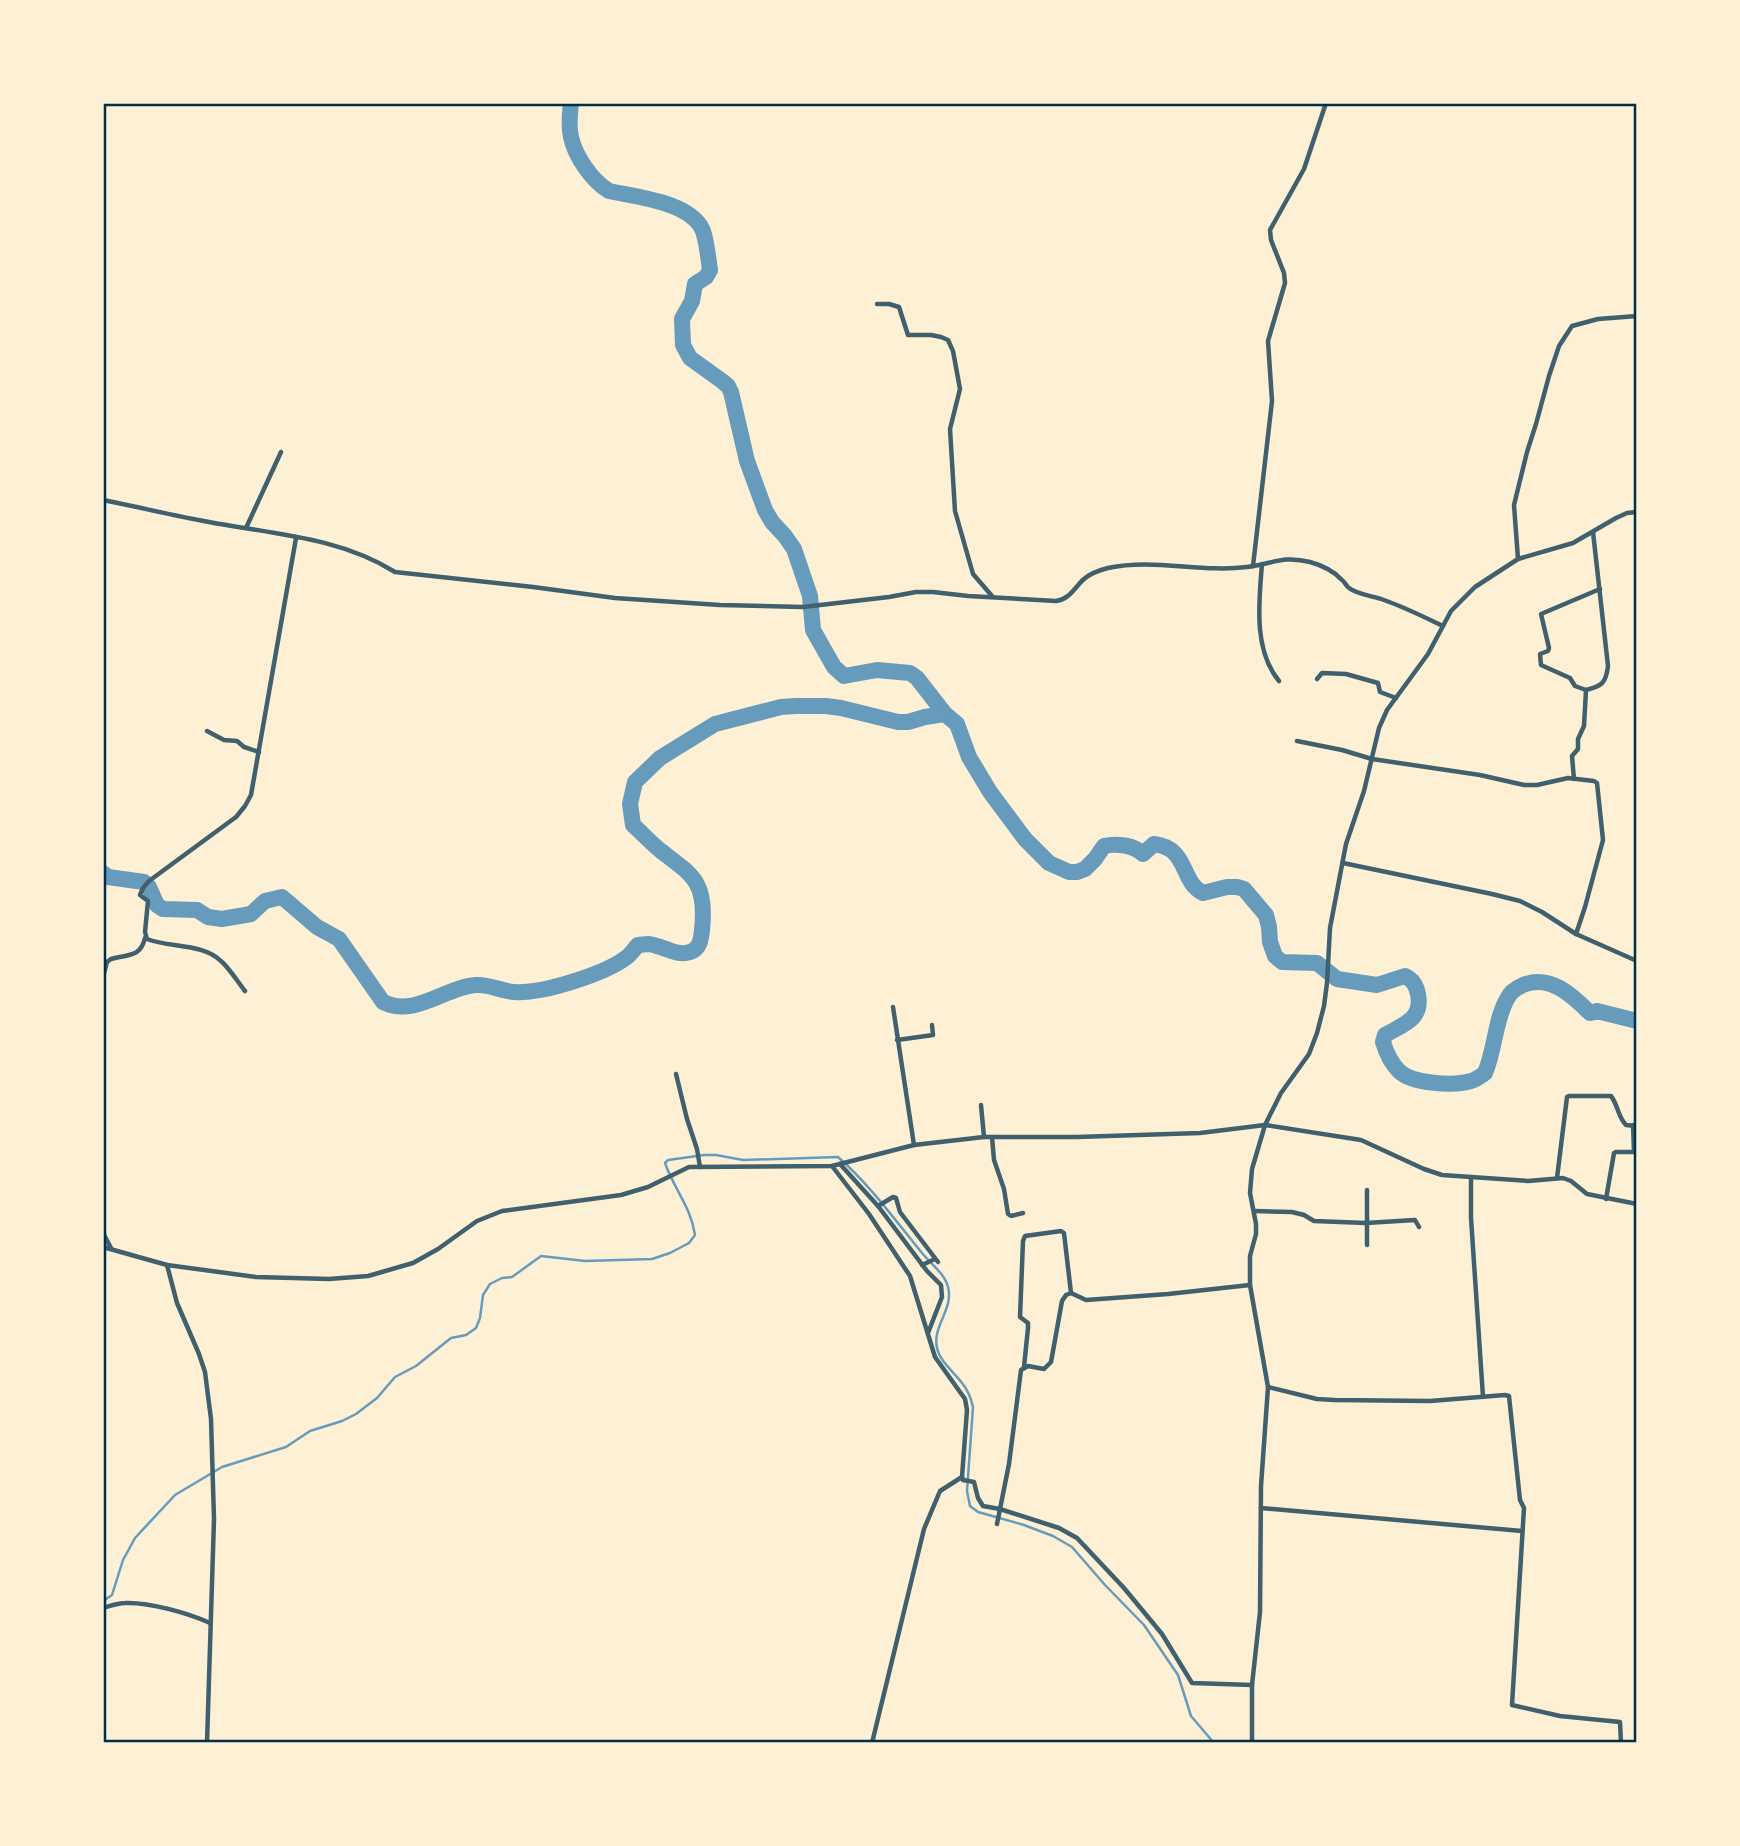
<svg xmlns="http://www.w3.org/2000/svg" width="1740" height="1846" viewBox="0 0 1740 1846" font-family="'Asap Condensed',sans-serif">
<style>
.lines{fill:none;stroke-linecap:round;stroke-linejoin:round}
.stream{stroke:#669bbc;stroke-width:2.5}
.river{stroke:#669bbc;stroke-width:16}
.minor{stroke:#3f606c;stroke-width:4.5}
.neatline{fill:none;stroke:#003049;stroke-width:2.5}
</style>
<rect width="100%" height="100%" fill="#fdf0d5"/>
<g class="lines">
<path class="stream" d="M 103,1601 L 112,1595 L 123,1560 L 135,1538 L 175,1495 L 222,1467 L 286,1447 L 310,1431 L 342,1421 L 356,1414 L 377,1398 L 395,1377 L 416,1366 L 451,1338 L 466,1335 L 476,1328 L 480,1318 L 483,1295 L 490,1284 L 502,1278 L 512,1277 L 541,1256 L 585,1261 L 652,1259 L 670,1253 L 689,1243 L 695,1235 C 691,1207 674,1189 665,1163 L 668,1160 L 704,1155 L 716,1155 L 743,1160 L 838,1157 C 870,1185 895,1220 922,1253 C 930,1263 945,1274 948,1287 C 954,1309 932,1326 937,1348 C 940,1362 954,1372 962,1383 C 968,1390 971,1398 973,1407 L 967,1491 L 970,1506 L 978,1512 L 1024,1525 L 1053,1536 L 1072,1547 L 1105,1585 L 1144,1625 L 1178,1675 L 1191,1716 L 1214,1743"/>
<g class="river">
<path d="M 571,103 C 570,115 568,125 571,137 C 575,156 592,181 609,191 C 636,197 691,202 703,231 C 707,243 708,257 710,270 L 706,277 L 695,284 L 692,301 L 682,319 L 683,345 L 690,358 L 722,381 L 728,386 L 731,392 L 747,461 L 765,510 L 772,522 L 785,536 L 794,549 L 810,596 L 813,630 L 834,667 L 844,676 L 877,670 L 910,673 L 917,678 L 945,714 L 957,724 L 969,757 L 990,792 L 1025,839 L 1049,863 L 1069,872 L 1077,872 L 1085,869 L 1095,859 L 1104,846 C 1116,843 1134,845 1143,854 L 1154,844 C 1189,848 1180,882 1203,893 L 1227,887 L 1237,887 L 1244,889 L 1266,915 L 1269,927 L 1270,942 L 1275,956 L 1282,962 L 1317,963 L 1337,979 L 1377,985 L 1405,976 C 1413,980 1416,985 1418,994 C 1423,1019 1404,1024 1385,1035 L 1383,1042 C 1386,1052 1392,1064 1399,1071 C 1412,1084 1454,1086 1471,1081 C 1476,1080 1481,1076 1485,1073 C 1495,1050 1495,1020 1507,999 C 1510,992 1516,988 1523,985 C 1550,974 1572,995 1590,1013 L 1597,1011 L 1637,1021"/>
<path d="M 103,873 L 108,877 L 144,882 L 149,887 L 157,905 L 163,909 L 197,910 L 208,917 L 222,919 L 251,914 L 265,901 L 282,897 L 317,927 L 339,939 L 383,1002 C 415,1018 445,987 476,985 C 489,984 501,991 514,992 C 542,994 605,974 627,957 C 631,954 634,949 638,945 C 641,945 645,944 648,944 C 662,945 676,957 690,952 C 700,949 701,939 702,930 C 707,883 694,876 661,851 C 651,843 642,833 633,825 L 630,804 L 635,782 L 660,758 L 715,724 L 781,707 L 796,706 L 826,706 L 841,708 L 898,722 L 908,722 L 925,717 L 945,714"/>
</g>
<g class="minor">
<path d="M 877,304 L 889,304 L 899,307 L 908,335 L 931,335 L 941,337 L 948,340 L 953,351 L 960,389 L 950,429 L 955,511 L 973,574 L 992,596"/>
<path d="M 103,500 C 139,507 174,516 209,522 C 273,534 339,537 395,572 L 533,587 L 615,598 L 720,605 L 803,607 L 889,597 L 916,592 L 933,592 L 968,596 L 1056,601 C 1070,599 1074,588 1084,579 C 1091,573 1100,570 1108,568 C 1154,558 1201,573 1247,567 C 1272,564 1283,555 1310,562 C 1321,565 1334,571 1342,580 C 1345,582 1346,586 1349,588 C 1358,595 1374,596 1384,600 C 1404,607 1424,617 1443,626"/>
<path d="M 246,528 L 281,452"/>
<path d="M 1518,559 L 1514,505 L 1527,452 L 1536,424 L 1549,376 L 1559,346 L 1572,326 L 1598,319 L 1637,316"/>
<path d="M 1262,564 C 1259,601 1253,650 1279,681"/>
<path d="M 1253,566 L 1272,401 L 1268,341 L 1285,283 L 1284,273 L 1271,240 L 1270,230 L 1304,169 L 1326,103"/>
<path d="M 1317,679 L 1322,673 L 1346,674 L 1378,683 L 1380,692 L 1396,698"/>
<path d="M 1586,690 L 1575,686 L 1570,678 L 1541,665 L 1540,654 L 1548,651 L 1549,648 L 1541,614 L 1600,589"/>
<path d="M 207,731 L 224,740 L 237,741 L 244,747 L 259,752"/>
<path d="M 1297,741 L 1342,750 L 1372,759 L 1480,775 L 1524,785 L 1537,785 L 1568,778 L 1594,781 L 1597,783 L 1603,840 L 1585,907 L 1576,934"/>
<path d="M 1574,779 L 1572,756 L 1578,749 L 1578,739 L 1584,726 L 1586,690 C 1602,686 1606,683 1608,666 L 1593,532"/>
<path d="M 1343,863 L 1492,894 L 1520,901 L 1542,912 L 1576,934 L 1637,961"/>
<path d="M 103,977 L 107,962 L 111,959 C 129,954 140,958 145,938"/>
<path d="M 245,991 C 237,981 230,969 221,961 C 203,943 170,948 147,939 L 145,932 L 148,901 L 140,895 L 143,888 L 149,881 L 236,817 L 245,806 L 251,795 L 296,538"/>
<path d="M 893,1007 L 914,1145"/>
<path d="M 897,1040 L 933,1035 L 932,1025"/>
<path d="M 676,1074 L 687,1119 L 697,1149 L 700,1167"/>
<path d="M 981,1105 L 984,1137"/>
<path d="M 992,1137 L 994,1160 L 1004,1189 L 1008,1214 L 1011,1216 L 1023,1213"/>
<path d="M 840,1164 L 878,1206 L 927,1271 L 941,1285 L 942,1297 L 928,1333"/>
<path d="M 832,1166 L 869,1214 L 910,1276 L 935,1357 L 965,1399 L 967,1410 L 962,1477 L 963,1480 L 974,1482 L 978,1498 L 983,1506 L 1000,1509 L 1059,1528 L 1077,1538 L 1124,1588 L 1162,1634 L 1192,1683 L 1252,1685"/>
<path d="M 1471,1178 L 1471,1218 L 1483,1397"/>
<path d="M 1557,1178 L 1567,1097 L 1569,1096 L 1611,1096 C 1618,1105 1618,1117 1626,1125 L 1637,1126"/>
<path d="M 1606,1199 L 1614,1153 L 1616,1152 L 1634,1152 L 1633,1125"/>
<path d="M 878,1206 L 893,1197 L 896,1198 L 900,1212 L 938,1262"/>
<path d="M 1254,1211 L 1292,1212 L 1304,1215 L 1314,1221 L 1366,1223 L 1415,1220 L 1419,1227"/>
<path d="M 103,1233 L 111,1248"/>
<path d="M 1367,1245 L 1367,1190"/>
<path d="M 103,1247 L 167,1265 L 256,1277 L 329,1279 L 368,1276 L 413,1263 L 438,1249 L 477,1221 L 502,1211 L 621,1195 L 648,1187 L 689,1167 L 832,1166 L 914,1145 L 984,1137 L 1077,1137 L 1200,1133 L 1265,1125 L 1361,1140 L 1424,1169 L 1442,1175 L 1528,1181 L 1563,1178 L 1571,1181 L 1587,1194 L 1637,1204"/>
<path d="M 167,1265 L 177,1303 L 199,1354 L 205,1372 L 211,1419 L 214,1519 L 207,1743"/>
<path d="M 922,1265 L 935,1259"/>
<path d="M 1024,1367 L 1028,1328 L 1028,1323 L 1020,1317 L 1023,1241 L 1025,1236 L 1061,1231 L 1064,1233 L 1071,1293"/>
<path d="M 1268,1387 L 1317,1399 L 1335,1400 L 1430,1401 L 1505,1395 L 1509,1396 L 1520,1500 L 1524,1508 L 1512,1705 L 1560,1716 L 1620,1722 L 1621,1743"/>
<path d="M 1261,1508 L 1522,1531"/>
<path d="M 997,1524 L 1009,1464 L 1021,1370 L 1028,1366 L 1044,1369 L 1051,1362 L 1062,1301 L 1066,1295 L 1071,1293 L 1086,1300 L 1168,1294 L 1250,1285"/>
<path d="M 103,1608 C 110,1606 118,1603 125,1603 C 149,1602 188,1613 210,1623"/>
<path d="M 872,1743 L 924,1529 L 940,1491 L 962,1477"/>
<path d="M 1252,1743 L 1252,1685 L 1260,1612 L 1261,1486 L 1268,1387 L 1250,1285 L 1250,1256 L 1256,1234 L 1256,1224 L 1250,1193 L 1252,1169 L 1265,1125 L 1281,1093 L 1309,1054 L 1317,1033 L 1324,1006 L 1327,983 L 1330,928 L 1346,844 L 1364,791 L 1379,728 L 1387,710 L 1428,654 L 1451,611 L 1475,587 L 1518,559 L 1573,543 L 1616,518 L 1627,513 L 1637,512"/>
</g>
</g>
<rect width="1740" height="1846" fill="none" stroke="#fdf0d5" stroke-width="210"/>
<rect x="105" y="105" width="1530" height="1636" class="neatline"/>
</svg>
